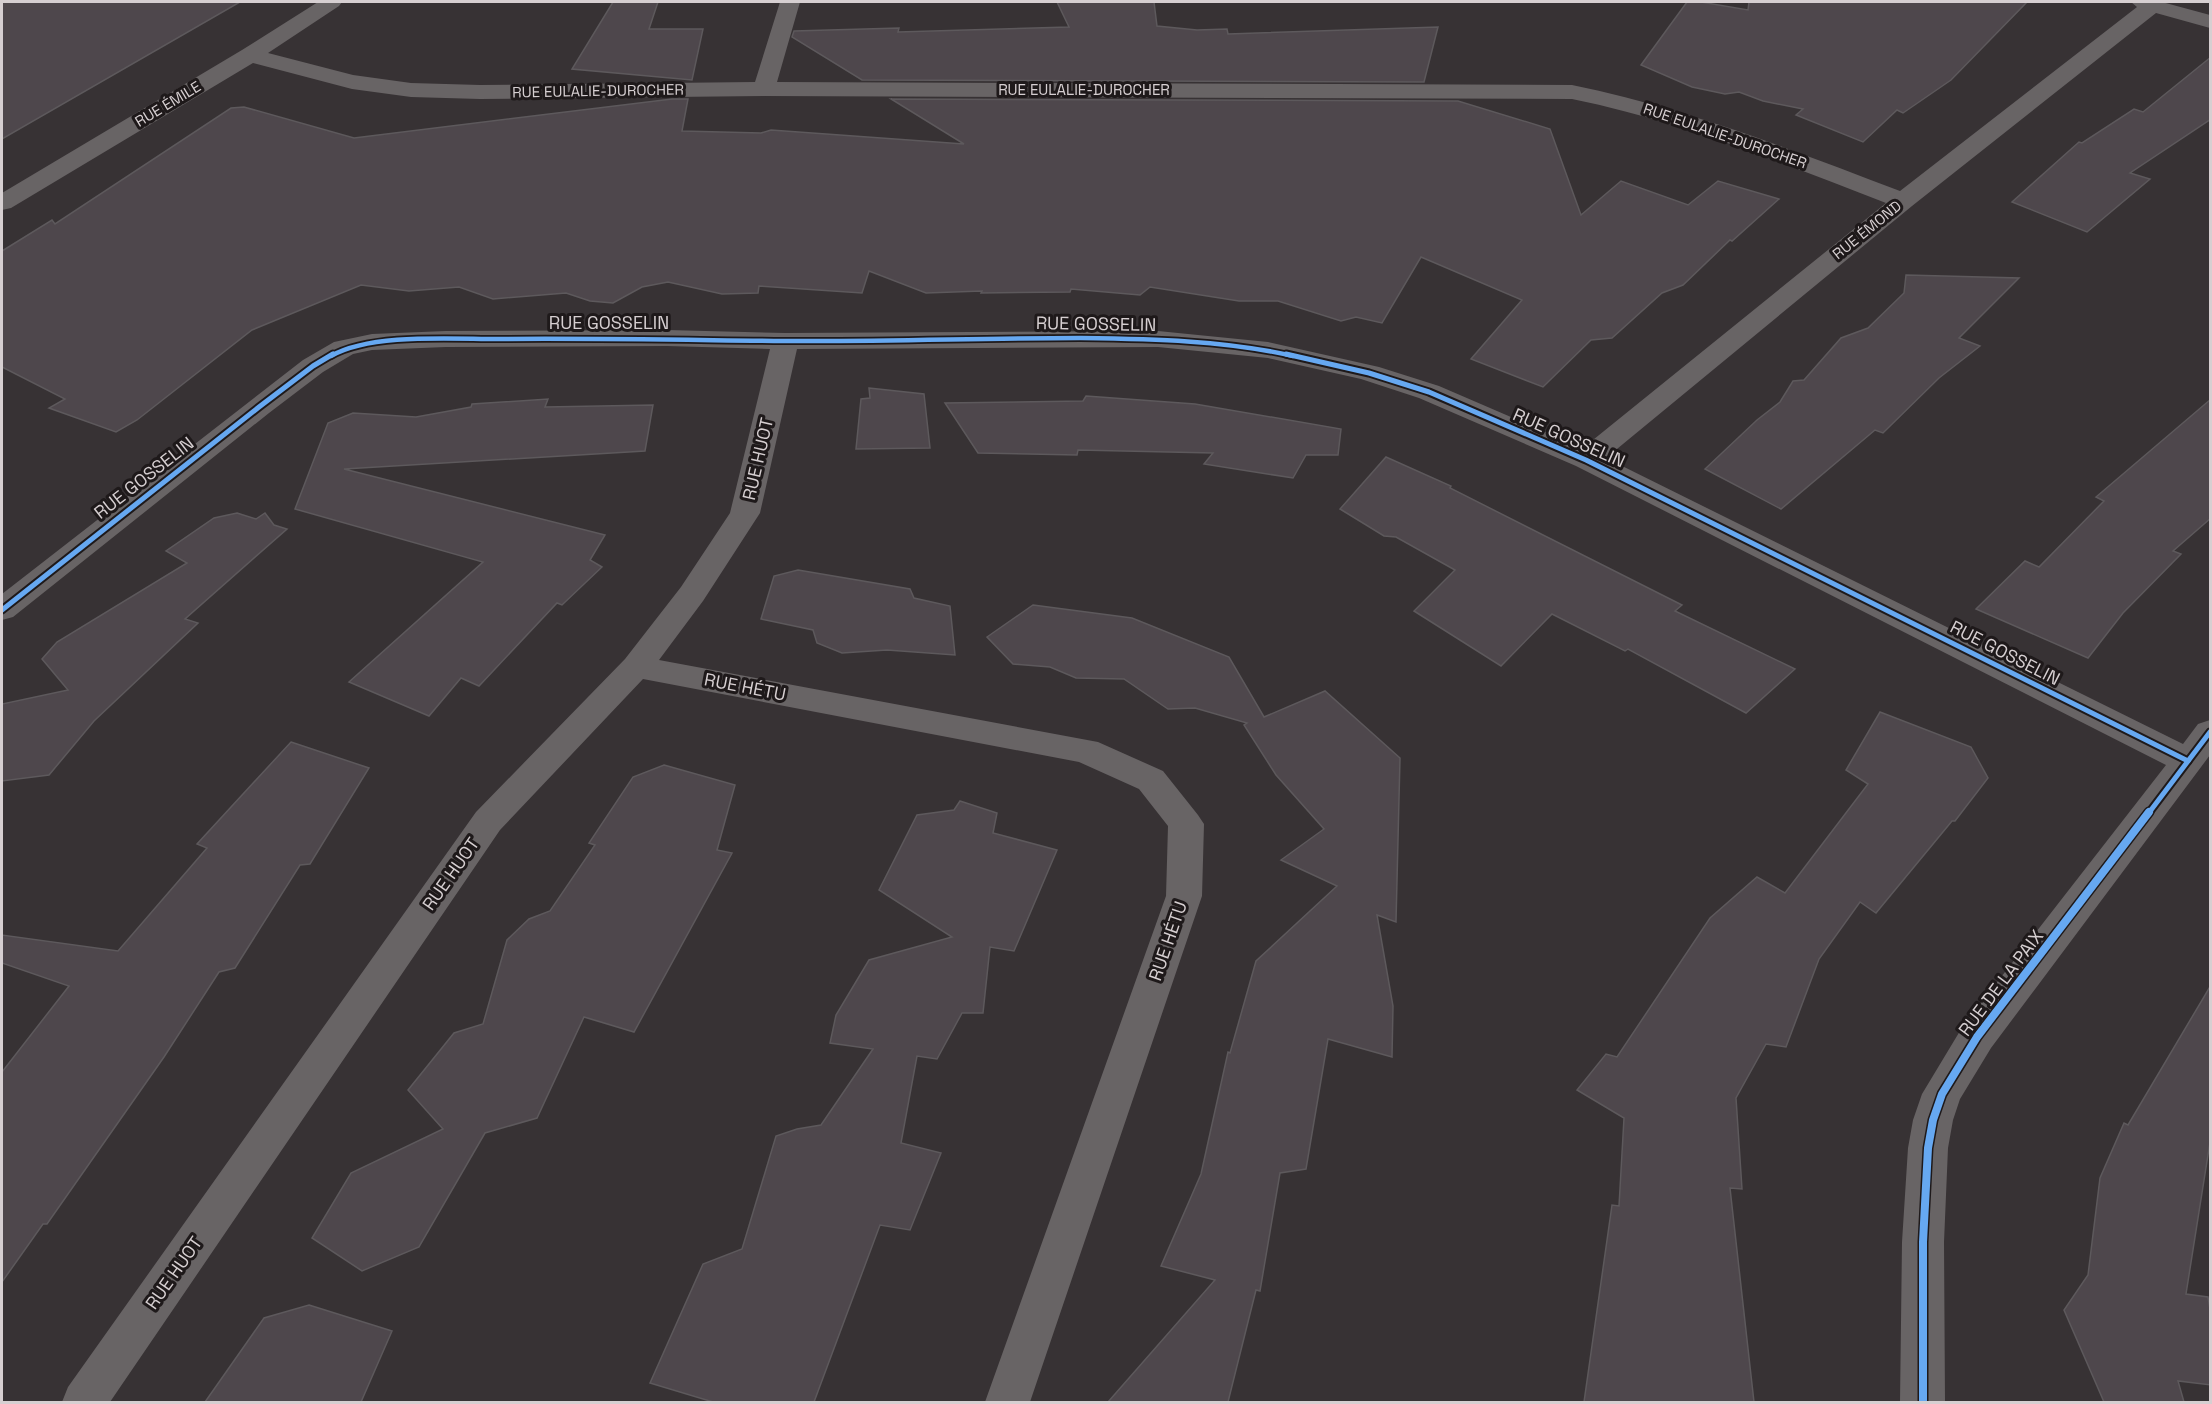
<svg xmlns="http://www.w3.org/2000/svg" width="2212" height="1404" viewBox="0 0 2212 1404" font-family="'Space Grotesk',sans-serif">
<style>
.building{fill:#4e474c;stroke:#5d595c;stroke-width:1.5}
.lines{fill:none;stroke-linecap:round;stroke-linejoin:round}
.minor{fill:#686465;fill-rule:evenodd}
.cycleway-far2-casing{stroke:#1e191a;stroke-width:8}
.cycleway-far1-casing{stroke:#1e191a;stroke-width:9}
.cycleway-casing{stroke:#1e191a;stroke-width:11}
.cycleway-far2{stroke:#66a8f1;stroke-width:4.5}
.cycleway-far1{stroke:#66a8f1;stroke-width:5}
.cycleway{stroke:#66a8f1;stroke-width:8}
.labels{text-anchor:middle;stroke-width:6;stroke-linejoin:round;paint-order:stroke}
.far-street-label{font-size:15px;fill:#d6cfd1;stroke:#1e191a}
.street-label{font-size:18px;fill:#d6cfd1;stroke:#1e191a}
</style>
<rect width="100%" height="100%" fill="#373234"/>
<g class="building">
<path d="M 2,2 L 240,2 L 2,139 Z"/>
<path d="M 613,2 L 658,2 L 649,29 L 703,29 L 692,80 L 572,69 Z"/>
<path d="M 1057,2 L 1154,2 L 1157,26 L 1197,30 L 1227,29 L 1228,34 L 1438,27 L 1424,82 L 862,80 L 792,37 L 794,31 L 899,28 L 898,32 L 1069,27 Z"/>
<path d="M 1687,2 L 1701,2 L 1748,10 L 1749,2 L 2027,2 L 1951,80 L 1903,113 L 1897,110 L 1863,142 L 1796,115 L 1803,109 L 1763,101 L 1739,92 L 1725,94 L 1692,87 L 1641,65 Z"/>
<path d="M 2211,57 L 2211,119 L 2130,173 L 2150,179 L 2087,232 L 2012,202 L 2079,142 L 2082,143 L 2134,109 L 2143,112 Z"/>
<path d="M 672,99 L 688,99 L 682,131 L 761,133 L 771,130 L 964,144 L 891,99 L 1458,101 L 1550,129 L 1581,215 L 1621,181 L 1688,205 L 1718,181 L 1779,199 L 1732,241 L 1730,240 L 1683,285 L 1662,293 L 1612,338 L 1591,340 L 1543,387 L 1471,359 L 1522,300 L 1421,257 L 1382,323 L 1356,317 L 1341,321 L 1278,301 L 1239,301 L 1150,287 L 1140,295 L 1071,289 L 1070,292 L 981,293 L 982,291 L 926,293 L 869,271 L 862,293 L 759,286 L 758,293 L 722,294 L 668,282 L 642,287 L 613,303 L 590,301 L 566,293 L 493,299 L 459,287 L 409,291 L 361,285 L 252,330 L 137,420 L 116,432 L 49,408 L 65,399 L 2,367 L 2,251 L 52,220 L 55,224 L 231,108 L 244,107 L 354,138 Z"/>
<path d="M 1906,275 L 2019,278 L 1959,338 L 1980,346 L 1939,378 L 1883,433 L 1875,430 L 1781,509 L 1705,469 L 1757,420 L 1780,402 L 1793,381 L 1804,380 L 1841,338 L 1868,328 L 1904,293 Z"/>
<path d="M 869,388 L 924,394 L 930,448 L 856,449 L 861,399 L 870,398 Z"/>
<path d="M 1086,396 L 1195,404 L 1341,429 L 1338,455 L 1306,455 L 1293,478 L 1204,464 L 1213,453 L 1078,450 L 1077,455 L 978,453 L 945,403 L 1083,401 Z"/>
<path d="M 548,399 L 545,407 L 653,405 L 645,451 L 344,469 L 605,535 L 590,560 L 602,567 L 562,605 L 557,603 L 479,686 L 461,678 L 429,716 L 349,682 L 483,562 L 295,509 L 328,423 L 353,413 L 416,417 L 471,407 L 472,404 Z"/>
<path d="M 2211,399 L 2211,518 L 2173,551 L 2181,554 L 2123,613 L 2088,658 L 1976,609 L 2025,561 L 2039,567 L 2104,501 L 2096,497 Z"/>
<path d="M 1386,457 L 1451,486 L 1450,488 L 1682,605 L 1675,611 L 1795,669 L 1746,713 L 1628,649 L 1625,651 L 1552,614 L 1501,666 L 1414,611 L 1455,570 L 1396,537 L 1384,536 L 1340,509 Z"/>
<path d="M 237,513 L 256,519 L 265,513 L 274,525 L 287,529 L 185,619 L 198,623 L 94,721 L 49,775 L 2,781 L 2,704 L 68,690 L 42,659 L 57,642 L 187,563 L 166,551 L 214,518 Z"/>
<path d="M 798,570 L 910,589 L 914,598 L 950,606 L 955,655 L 887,650 L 842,653 L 817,643 L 813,630 L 761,619 L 774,576 Z"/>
<path d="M 1033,605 L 1132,618 L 1229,657 L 1264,717 L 1325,691 L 1400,758 L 1396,922 L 1377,915 L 1393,1006 L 1392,1057 L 1328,1039 L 1306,1169 L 1280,1173 L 1260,1291 L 1256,1290 L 1228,1402 L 1108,1402 L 1215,1280 L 1161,1266 L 1201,1174 L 1228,1052 L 1230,1053 L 1256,961 L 1337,886 L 1281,860 L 1324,829 L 1276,775 L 1244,725 L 1247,723 L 1195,708 L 1168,709 L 1124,679 L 1076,678 L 1050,667 L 1013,664 L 987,637 Z"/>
<path d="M 1880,712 L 1971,747 L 1988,778 L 1955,821 L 1952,821 L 1876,913 L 1860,902 L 1819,959 L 1786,1047 L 1766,1044 L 1736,1098 L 1742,1189 L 1730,1188 L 1754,1402 L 1584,1402 L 1612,1205 L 1619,1206 L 1624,1118 L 1577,1090 L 1606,1054 L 1617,1057 L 1710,918 L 1757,877 L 1785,893 L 1868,784 L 1846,770 Z"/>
<path d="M 291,742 L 369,768 L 310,864 L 300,865 L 235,968 L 219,972 L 164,1057 L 47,1224 L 43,1224 L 2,1282 L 2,1072 L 69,986 L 2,963 L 2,935 L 118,951 L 207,848 L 197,844 Z"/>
<path d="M 664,765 L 735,785 L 717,850 L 732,853 L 634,1032 L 584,1017 L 537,1118 L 485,1133 L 419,1247 L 362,1271 L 312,1238 L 351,1173 L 443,1129 L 408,1090 L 454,1033 L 483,1024 L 507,940 L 529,919 L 550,911 L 595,845 L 589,843 L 633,777 Z"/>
<path d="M 960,801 L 997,813 L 993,833 L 1057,850 L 1014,951 L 990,947 L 983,1013 L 962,1013 L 937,1059 L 917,1056 L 901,1143 L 941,1153 L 910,1230 L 880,1225 L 814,1402 L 713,1402 L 650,1383 L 703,1264 L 742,1249 L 776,1136 L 797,1129 L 821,1125 L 873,1049 L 830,1043 L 836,1015 L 869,960 L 952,937 L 879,890 L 917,815 L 954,810 Z"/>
<path d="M 2211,985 L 2211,1136 L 2186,1294 L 2208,1297 L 2211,1316 L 2211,1385 L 2178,1381 L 2184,1402 L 2104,1402 L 2064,1310 L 2088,1275 L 2100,1178 L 2124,1123 L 2128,1125 Z"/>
<path d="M 309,1305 L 392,1331 L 361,1402 L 205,1402 L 264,1318 Z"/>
</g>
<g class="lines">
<path class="minor" d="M 318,2 L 342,2 L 339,6 L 268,53 L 353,75 L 411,83 L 480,85 L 755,82 L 780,2 L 800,2 L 777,82 L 1572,85 C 1686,108 1792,150 1900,191 L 2137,7 L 2131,2 L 2162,2 L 2210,15 L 2210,28 L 2156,13 L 1912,206 L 1606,458 L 2183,744 L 2198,724 L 2210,720 L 2210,755 L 1991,1048 L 1960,1099 L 1953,1120 L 1948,1148 L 1944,1242 L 1945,1402 L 1900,1402 L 1902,1242 L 1908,1148 L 1913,1120 L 1922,1094 L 1963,1026 L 2166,765 L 1576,466 L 1419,398 L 1361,379 L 1268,358 L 1158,347 L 797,349 L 760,513 L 703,601 L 659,660 L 1098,742 L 1163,771 L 1198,815 L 1204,824 L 1202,896 L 1030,1402 L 985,1402 L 1166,896 L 1168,826 L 1139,789 L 1079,762 L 643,679 L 500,830 L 110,1402 L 62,1402 L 68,1387 L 476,812 L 625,659 L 681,587 L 730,513 L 770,349 L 667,346 L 446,347 L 372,350 L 353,354 L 323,372 L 269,413 L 13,617 L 2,620 L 2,594 L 303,360 L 334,342 L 372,334 L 446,331 L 667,330 L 785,333 L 1158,331 L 1268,342 L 1379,367 L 1439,386 L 1583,448 L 1886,203 C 1782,163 1681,121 1572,99 L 764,96 L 480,99 L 411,97 L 352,89 L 253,63 L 11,208 L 2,210 L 2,193 L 242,50 Z"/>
<defs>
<path id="cycleway-far2" d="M 331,356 C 371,333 451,339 498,339 C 594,338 689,340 784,341 C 883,342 982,338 1080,338 C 1151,339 1224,340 1293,356"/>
<g id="cycleway-far1">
<path d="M 1286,354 L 1369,373 L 1429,392 L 1586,460 L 2188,761"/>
<path d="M 2,610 L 259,407 L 313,366 L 333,354"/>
<path d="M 2148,814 L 2210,732"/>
</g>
<path id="cycleway" d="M 1923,1402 L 1923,1242 L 1928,1148 L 1933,1120 L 1942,1094 L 1977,1037 L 2149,812"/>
</defs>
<use href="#cycleway-far2" class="cycleway-far2-casing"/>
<use href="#cycleway-far1" class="cycleway-far1-casing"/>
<use href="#cycleway" class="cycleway-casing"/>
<use href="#cycleway-far2" class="cycleway-far2"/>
<use href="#cycleway-far1" class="cycleway-far1"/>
<use href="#cycleway" class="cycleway"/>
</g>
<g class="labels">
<g class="far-street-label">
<text x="1084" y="95">RUE EULALIE-DUROCHER</text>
<text transform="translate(598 91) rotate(-1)" y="5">RUE EULALIE-DUROCHER</text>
<text transform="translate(168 104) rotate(-31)" y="5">RUE ÉMILE</text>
<text transform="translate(1725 136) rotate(19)" y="5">RUE EULALIE-DUROCHER</text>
<text transform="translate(1867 230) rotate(-39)" y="5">RUE ÉMOND</text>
</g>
<g class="street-label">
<text x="609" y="329">RUE GOSSELIN</text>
<text transform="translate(1096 324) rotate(1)" y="6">RUE GOSSELIN</text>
<text transform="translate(1569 438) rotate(24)" y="6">RUE GOSSELIN</text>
<text transform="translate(758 459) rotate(-77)" y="6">RUE HUOT</text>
<text transform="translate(144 478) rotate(-38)" y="6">RUE GOSSELIN</text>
<text transform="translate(2005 653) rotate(27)" y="6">RUE GOSSELIN</text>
<text transform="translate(745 687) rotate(11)" y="6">RUE HÉTU</text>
<text transform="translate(451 874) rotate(-55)" y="6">RUE HUOT</text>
<text transform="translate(1168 941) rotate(-71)" y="6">RUE HÉTU</text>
<text transform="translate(2001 983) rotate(-53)" y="6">RUE DE LA PAIX</text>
<text transform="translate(174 1273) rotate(-55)" y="6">RUE HUOT</text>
</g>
</g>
<rect width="2212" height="1404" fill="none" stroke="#d6cfd1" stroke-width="6"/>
</svg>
